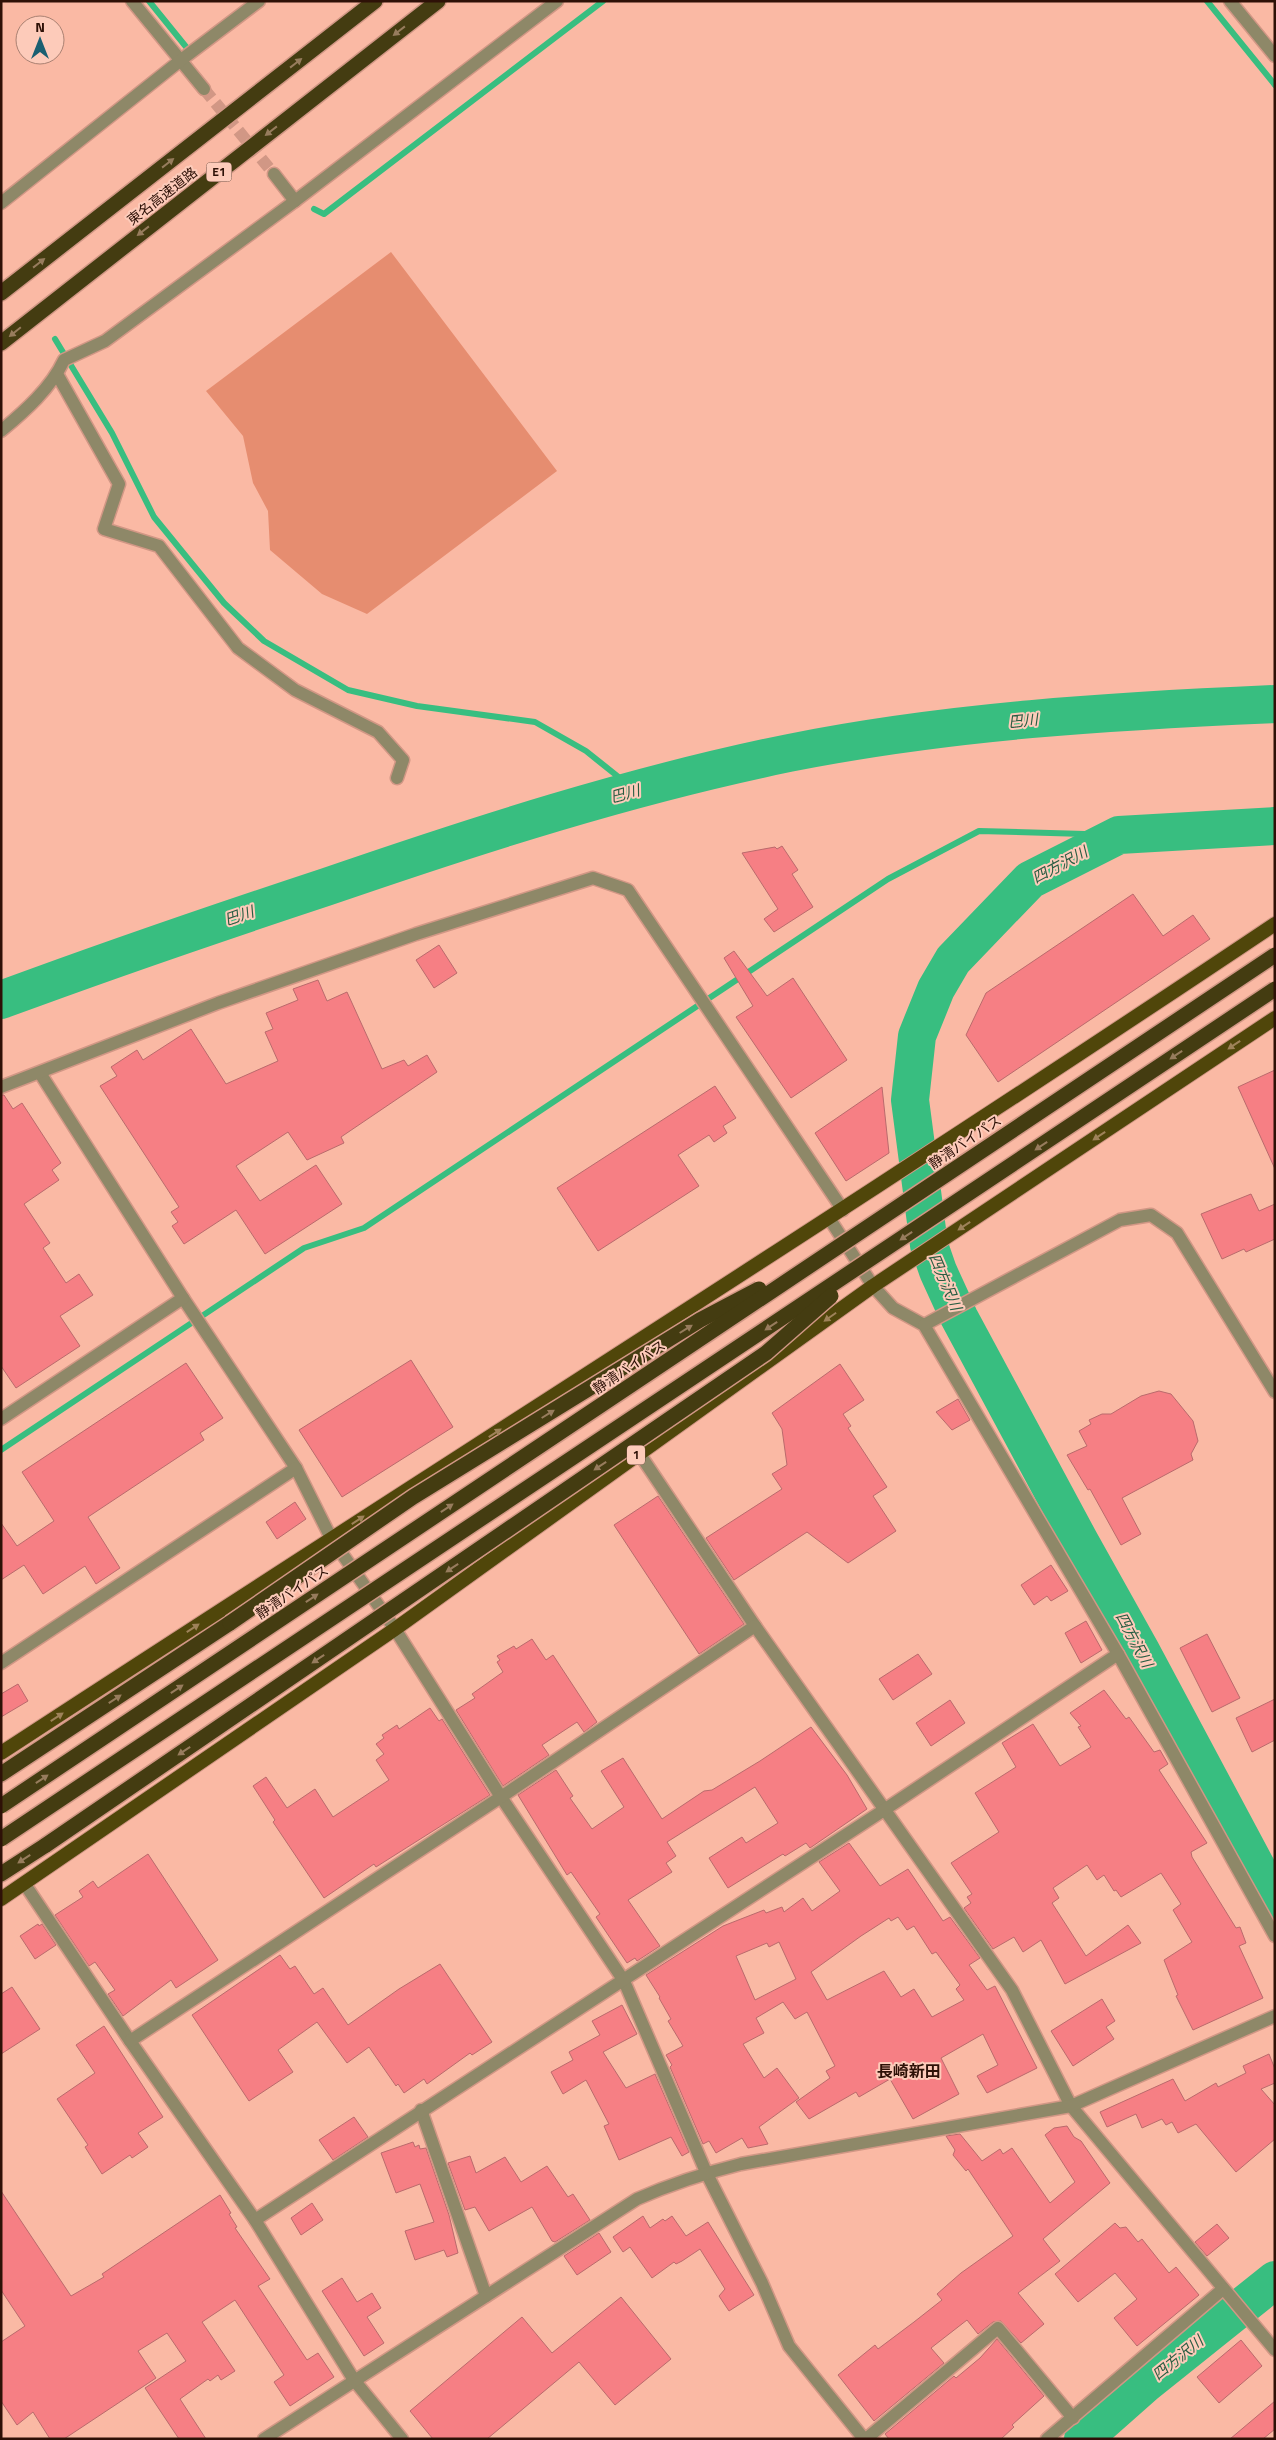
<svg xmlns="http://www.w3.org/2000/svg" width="1276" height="2440" viewBox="0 0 1276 2440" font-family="'Titillium Web','Noto Sans JP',sans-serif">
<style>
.green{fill:#e68d70}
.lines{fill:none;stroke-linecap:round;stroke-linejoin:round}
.stream{stroke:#38be80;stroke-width:6}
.river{stroke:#38be80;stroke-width:38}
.building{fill:#f67f84;stroke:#ba6a6c;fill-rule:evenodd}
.minor-tunnel{stroke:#d19785;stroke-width:12;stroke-dasharray:12 6;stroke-linecap:butt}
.minor-casing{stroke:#d19785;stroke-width:15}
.tertiary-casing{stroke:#d19785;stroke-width:15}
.trunk-casing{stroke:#d19785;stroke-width:16}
.motorway-casing{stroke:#d19785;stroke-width:18}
.minor{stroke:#8e8868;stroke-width:12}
.tertiary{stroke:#8e8868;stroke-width:12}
.trunk{stroke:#50460a;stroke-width:14}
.motorway{stroke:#443c11;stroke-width:15}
.motorway-bridge-casing{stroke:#d19785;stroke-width:18;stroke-linecap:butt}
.motorway-bridge{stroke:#443c11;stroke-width:15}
.oneway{fill:#977c5d}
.oneway2{fill:#9e8259}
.labels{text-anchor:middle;stroke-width:4;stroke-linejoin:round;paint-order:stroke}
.shield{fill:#fdcbba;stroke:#6c493d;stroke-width:1}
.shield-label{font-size:12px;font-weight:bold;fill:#2e1107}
.street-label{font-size:14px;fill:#2e1107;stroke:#fdcbba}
.water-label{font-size:15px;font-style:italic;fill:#295c42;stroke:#fdcbba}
.quarter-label{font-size:16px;font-weight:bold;fill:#2e1107;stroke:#fdcbba}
</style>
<rect width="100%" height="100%" fill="#fab9a4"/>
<path class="green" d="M 391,252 L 557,471 L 367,614 L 322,594 L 270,550 L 268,511 L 253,483 L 243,436 L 206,391 Z"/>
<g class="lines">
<g class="stream">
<path d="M 149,1 L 187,48"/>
<path d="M 1207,1 L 1275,85"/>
<path d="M 314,209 L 324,214 L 603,1"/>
<path d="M 55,339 L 112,433 L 154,517 L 224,603 L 264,641 L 348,690 L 417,706 L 535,722 L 586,751 L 636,791"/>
<path d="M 1,1450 L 304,1248 L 364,1228 L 888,879 L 979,831 L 1119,835"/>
</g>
<g class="river">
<path d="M 1275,826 L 1119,835 L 1030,880 L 953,960 L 936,989 L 917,1036 L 910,1100 L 929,1245 L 938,1271 L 959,1317 L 1079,1540 L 1141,1651 L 1275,1902"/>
<path d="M 1,1000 C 109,960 217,923 326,887 C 477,835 632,785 789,753 C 948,721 1113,711 1275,704"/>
<path d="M 1083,2439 L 1144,2385 L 1275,2280"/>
</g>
</g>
<g class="building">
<path d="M 782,846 L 798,870 L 792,874 L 813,907 L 774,932 L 764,919 L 778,909 L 742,853 L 775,847 L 777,849 Z"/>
<path d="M 1133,894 L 1163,936 L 1193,915 L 1210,939 L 998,1082 L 966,1035 L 986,993 Z"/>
<path d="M 439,945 L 457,973 L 434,988 L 416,960 Z"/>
<path d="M 734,951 L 767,996 L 793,978 L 847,1060 L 791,1098 L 736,1017 L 753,1006 L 724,958 Z"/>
<path d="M 318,980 L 327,1001 L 347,992 L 382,1069 L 404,1060 L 408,1066 L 427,1055 L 437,1072 L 341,1137 L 344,1143 L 307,1160 L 288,1132 L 236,1166 L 260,1201 L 316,1165 L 342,1204 L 265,1254 L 236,1210 L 184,1244 L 172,1226 L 178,1222 L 171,1212 L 179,1207 L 100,1086 L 117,1076 L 111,1067 L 137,1050 L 143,1060 L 191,1029 L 226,1084 L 278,1061 L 265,1032 L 273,1029 L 266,1013 L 298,1000 L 293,989 Z"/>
<path d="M 1275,1070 L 1275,1169 L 1238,1087 Z"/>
<path d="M 715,1086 L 736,1118 L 723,1126 L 727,1133 L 714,1142 L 709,1135 L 678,1155 L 699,1186 L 598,1251 L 557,1188 Z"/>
<path d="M 882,1087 L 889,1153 L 846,1181 L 815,1133 Z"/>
<path d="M 1,1095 L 4,1095 L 13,1109 L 22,1103 L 61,1163 L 52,1170 L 59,1180 L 24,1204 L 50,1243 L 43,1248 L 66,1283 L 79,1274 L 93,1295 L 60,1316 L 80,1346 L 16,1388 L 1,1366 Z"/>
<path d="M 1251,1194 L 1259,1211 L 1275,1204 L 1275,1239 L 1246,1252 L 1244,1249 L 1222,1259 L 1201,1214 Z"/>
<path d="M 411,1360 L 453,1427 L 342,1497 L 299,1430 Z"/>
<path d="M 186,1363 L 223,1418 L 200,1433 L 204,1440 L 88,1517 L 120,1568 L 96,1584 L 85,1566 L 43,1594 L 24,1565 L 1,1580 L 1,1523 L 17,1546 L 54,1521 L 22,1472 Z"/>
<path d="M 840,1364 L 864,1400 L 843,1414 L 851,1426 L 848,1428 L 887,1487 L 873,1496 L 896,1531 L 848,1563 L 807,1532 L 734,1580 L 706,1538 L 782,1489 L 772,1474 L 787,1465 L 782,1429 L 772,1413 Z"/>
<path d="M 1159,1391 L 1171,1394 L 1193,1421 L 1198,1441 L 1191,1454 L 1193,1460 L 1122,1498 L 1141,1534 L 1121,1545 L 1090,1489 L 1088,1490 L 1067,1455 L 1087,1446 L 1079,1431 L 1091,1424 L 1089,1420 L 1102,1414 L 1111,1414 L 1141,1396 Z"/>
<path d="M 958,1399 L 970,1420 L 952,1430 L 936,1412 Z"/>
<path d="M 658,1496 L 744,1624 L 699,1654 L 614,1525 Z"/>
<path d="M 295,1502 L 306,1519 L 277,1539 L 266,1522 Z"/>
<path d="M 1051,1565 L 1068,1591 L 1051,1601 L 1047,1596 L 1034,1605 L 1021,1585 Z"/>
<path d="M 1086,1621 L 1102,1650 L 1081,1663 L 1065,1633 Z"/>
<path d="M 1207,1634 L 1240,1698 L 1212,1712 L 1180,1648 Z"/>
<path d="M 532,1639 L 546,1660 L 553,1655 L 597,1722 L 584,1732 L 577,1722 L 542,1745 L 549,1755 L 503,1786 L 456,1710 L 475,1698 L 472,1694 L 503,1672 L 497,1662 L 500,1660 L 497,1656 L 514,1646 L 516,1649 Z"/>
<path d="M 918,1654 L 932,1674 L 893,1700 L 879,1679 Z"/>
<path d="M 18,1684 L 28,1701 L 1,1717 L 1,1694 Z"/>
<path d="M 1104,1690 L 1126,1719 L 1129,1717 L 1154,1752 L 1160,1750 L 1168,1764 L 1159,1770 L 1207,1843 L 1191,1852 L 1192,1857 L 1236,1928 L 1240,1927 L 1246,1943 L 1239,1946 L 1263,1998 L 1193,2030 L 1176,1996 L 1178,1995 L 1164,1960 L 1192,1942 L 1173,1910 L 1181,1904 L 1161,1873 L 1121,1897 L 1116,1890 L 1114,1891 L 1104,1875 L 1097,1880 L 1087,1865 L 1053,1888 L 1059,1898 L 1052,1903 L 1086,1956 L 1128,1925 L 1141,1943 L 1065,1984 L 1041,1940 L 1023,1952 L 1014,1937 L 993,1949 L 964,1908 L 971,1903 L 967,1897 L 972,1894 L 951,1863 L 999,1832 L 975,1793 L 1016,1767 L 1002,1743 L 1033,1724 L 1060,1766 L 1091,1747 L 1078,1727 L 1081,1726 L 1070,1713 Z"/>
<path d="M 1275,1699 L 1275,1740 L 1252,1752 L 1236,1718 Z"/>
<path d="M 950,1700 L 965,1723 L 931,1746 L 916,1723 Z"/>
<path d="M 430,1708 L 439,1721 L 442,1719 L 490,1795 L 376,1867 L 374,1864 L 324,1898 L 273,1822 L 275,1820 L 253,1786 L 266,1777 L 287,1808 L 315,1789 L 333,1817 L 389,1780 L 376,1760 L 384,1754 L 376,1744 L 384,1738 L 382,1735 L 397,1725 L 399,1729 Z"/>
<path d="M 811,1727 L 847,1775 L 867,1809 L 810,1848 L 806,1843 L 785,1856 L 783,1854 L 728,1888 L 709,1858 L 742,1837 L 746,1843 L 778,1823 L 755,1787 L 667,1842 L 676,1856 L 666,1863 L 672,1872 L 628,1900 L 660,1946 L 637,1961 L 635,1958 L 627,1963 L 596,1917 L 600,1914 L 571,1872 L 567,1875 L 518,1795 L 556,1770 L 573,1796 L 570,1798 L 592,1829 L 624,1807 L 601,1771 L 623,1758 L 662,1819 L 704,1791 L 712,1790 L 760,1761 Z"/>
<path d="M 849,1843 L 880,1886 L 908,1869 L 943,1921 L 950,1917 L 980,1958 L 969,1965 L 987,1990 L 995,1986 L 1037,2068 L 987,2093 L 977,2076 L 998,2065 L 983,2034 L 941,2058 L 959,2094 L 913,2119 L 890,2079 L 859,2097 L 856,2092 L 809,2119 L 796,2102 L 830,2078 L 826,2071 L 835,2066 L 807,2012 L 795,2019 L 783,2002 L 756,2018 L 764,2033 L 743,2044 L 764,2078 L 777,2068 L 799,2098 L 759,2127 L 768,2144 L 748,2148 L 742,2138 L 716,2153 L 709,2141 L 703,2144 L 670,2067 L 672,2065 L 666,2055 L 683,2046 L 668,2021 L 671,2019 L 659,1998 L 660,1997 L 646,1975 L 723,1926 L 764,1910 L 766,1913 L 782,1907 L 784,1912 L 803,1898 L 812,1911 L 840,1891 L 819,1862 ZM 898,1917 L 907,1930 L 914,1926 L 932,1954 L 936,1952 L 960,1985 L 956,1989 L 964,2000 L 932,2017 L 914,1989 L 901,1997 L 884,1971 L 827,2000 L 811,1972 L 861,1936 L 889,1918 L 891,1921 ZM 779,1942 L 796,1979 L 755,2000 L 736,1956 L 767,1943 L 769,1947 Z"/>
<path d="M 148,1854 L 218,1960 L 176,1988 L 171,1980 L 123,2016 L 108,1994 L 115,1990 L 95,1962 L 89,1966 L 55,1915 L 83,1897 L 79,1891 L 93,1881 L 98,1888 Z"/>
<path d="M 38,1924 L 39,1926 L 42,1924 L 56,1945 L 35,1959 L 20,1936 Z"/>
<path d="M 280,1955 L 290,1969 L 295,1966 L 314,1994 L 323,1988 L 348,2025 L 399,1989 L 440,1964 L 492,2042 L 472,2055 L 470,2053 L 427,2084 L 424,2079 L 404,2093 L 398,2084 L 396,2086 L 369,2047 L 347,2063 L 317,2022 L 278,2050 L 293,2072 L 249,2101 L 192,2015 Z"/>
<path d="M 12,1987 L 40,2029 L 1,2054 L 1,1994 Z"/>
<path d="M 1102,1999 L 1115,2021 L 1106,2027 L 1114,2039 L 1073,2066 L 1051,2031 Z"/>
<path d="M 622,2005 L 637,2034 L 603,2052 L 626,2088 L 655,2074 L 689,2152 L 682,2156 L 671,2137 L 619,2160 L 604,2126 L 609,2124 L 586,2080 L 563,2094 L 551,2072 L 573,2060 L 569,2052 L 600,2035 L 592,2021 Z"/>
<path d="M 104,2026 L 163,2117 L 138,2133 L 148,2147 L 132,2158 L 130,2155 L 102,2174 L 85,2147 L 88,2145 L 57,2099 L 95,2073 L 76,2045 Z"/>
<path d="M 1269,2054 L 1275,2069 L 1275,2083 L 1261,2089 L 1275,2105 L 1275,2139 L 1236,2172 L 1196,2124 L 1178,2133 L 1172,2122 L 1166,2125 L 1162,2119 L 1142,2128 L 1136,2114 L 1107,2127 L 1100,2112 L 1173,2079 L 1185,2101 L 1216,2083 L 1218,2087 L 1246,2073 L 1243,2066 Z"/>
<path d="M 354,2117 L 368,2137 L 333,2160 L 319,2140 Z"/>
<path d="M 1067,2126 L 1074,2137 L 1081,2141 L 1110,2183 L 1043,2239 L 1060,2261 L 1018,2293 L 1044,2324 L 1021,2343 L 1001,2321 L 993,2322 L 978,2334 L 967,2320 L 931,2348 L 944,2363 L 874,2421 L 838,2375 L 875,2345 L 878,2349 L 914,2322 L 942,2300 L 937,2294 L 961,2273 L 1013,2236 L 968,2169 L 966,2171 L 953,2155 L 955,2150 L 946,2136 L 960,2134 L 982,2161 L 1000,2149 L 1003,2154 L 1012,2148 L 1050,2203 L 1075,2182 L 1045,2135 L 1054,2128 Z"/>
<path d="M 413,2142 L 415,2147 L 419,2145 L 420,2149 L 426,2148 L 449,2215 L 458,2253 L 447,2257 L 444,2250 L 415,2260 L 405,2231 L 434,2222 L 420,2184 L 396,2193 L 381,2153 Z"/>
<path d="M 470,2156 L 476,2173 L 505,2157 L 521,2182 L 547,2166 L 568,2197 L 573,2194 L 590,2220 L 555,2242 L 552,2241 L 532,2207 L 489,2231 L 475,2207 L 465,2210 L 448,2163 Z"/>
<path d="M 1,2191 L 71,2296 L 104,2277 L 102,2274 L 220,2195 L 231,2213 L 229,2214 L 237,2227 L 235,2228 L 270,2279 L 258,2286 L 307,2360 L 318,2353 L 334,2377 L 290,2406 L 274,2382 L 284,2375 L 235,2300 L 202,2322 L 235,2371 L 221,2380 L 218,2375 L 210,2381 L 208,2379 L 180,2399 L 206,2439 L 179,2439 L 145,2388 L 186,2361 L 167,2333 L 138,2351 L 156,2378 L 64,2439 L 50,2439 L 33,2412 L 17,2425 L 1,2401 L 1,2342 L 25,2326 L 1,2290 Z"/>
<path d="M 312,2203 L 323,2220 L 301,2235 L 291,2218 Z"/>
<path d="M 643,2216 L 650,2228 L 663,2219 L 665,2221 L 672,2216 L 686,2236 L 708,2222 L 754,2295 L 729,2311 L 719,2296 L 725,2289 L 700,2249 L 682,2261 L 676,2264 L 674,2262 L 652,2278 L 630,2247 L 623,2252 L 613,2237 Z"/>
<path d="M 1115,2223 L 1120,2228 L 1126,2227 L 1138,2242 L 1142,2239 L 1169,2273 L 1176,2267 L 1199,2295 L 1137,2346 L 1114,2318 L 1137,2299 L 1115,2273 L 1078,2302 L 1055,2274 Z"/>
<path d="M 1217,2224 L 1229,2238 L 1207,2256 L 1195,2242 Z"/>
<path d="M 599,2233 L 611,2252 L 577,2275 L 564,2256 Z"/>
<path d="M 342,2278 L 357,2302 L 372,2293 L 381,2308 L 367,2317 L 384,2343 L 364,2356 L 322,2291 Z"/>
<path d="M 621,2297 L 671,2359 L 615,2405 L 579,2362 L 487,2439 L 433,2439 L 410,2411 L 522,2317 L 552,2353 Z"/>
<path d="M 997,2339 L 1044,2396 L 1012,2425 L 1014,2427 L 1001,2439 L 889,2439 L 885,2434 L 954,2376 L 956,2378 L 980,2358 Z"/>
<path d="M 1241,2340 L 1262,2366 L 1219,2403 L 1197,2377 Z"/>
<path d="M 1275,2401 L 1275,2429 L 1263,2439 L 1230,2439 Z"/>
</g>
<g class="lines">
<path class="minor-tunnel" d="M 204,89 L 274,174"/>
<defs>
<g id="minor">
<path d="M 132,1 L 204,89"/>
<path d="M 1230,1 L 1275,56"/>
<path d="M 274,174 L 295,201"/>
<path d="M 1,203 L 181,60 L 259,1"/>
<path d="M 57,374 L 119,484 L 104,529 L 159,546 L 238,648 L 295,690 L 378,732 L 403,760 L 397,778"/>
<path d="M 1,431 C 25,411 51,388 64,360 L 105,341 L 295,201 L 557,1"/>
<path d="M 40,1073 L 183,1298 L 296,1468 L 331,1538 L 395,1629 L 501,1797 L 624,1981 L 706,2172 L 762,2283 L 789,2346 L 864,2439"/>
<path d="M 1,1087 L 218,1003 L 416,934 L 593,878 L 628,890 L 843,1210"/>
<path d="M 829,1218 L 873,1286 L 893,1308 L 924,1325 L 1118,1654 L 1275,1936"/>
<path d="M 924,1325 L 1120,1220 L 1151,1215 L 1177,1233 L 1275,1392"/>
<path d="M 1,1419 L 183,1298"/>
<path d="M 639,1453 L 755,1626 L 1012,1990 L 1071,2106 L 1275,2350"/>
<path d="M 1,1663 L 296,1468"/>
<path d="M 24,1883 L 130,2041 L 255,2220 L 354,2380 L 402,2439"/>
<path d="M 130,2041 L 501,1797 L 755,1626"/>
<path d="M 421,2110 L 486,2296"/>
<path d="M 255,2220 L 884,1810 L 1118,1654"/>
<path d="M 866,2439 L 998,2328 L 1073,2418"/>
<path d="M 1047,2439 L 1223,2289"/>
</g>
<path id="tertiary" d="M 264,2439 L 637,2199 C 671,2184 705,2173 741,2164 L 1071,2106 L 1275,2016"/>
<g id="trunk">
<path d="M 1,1753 C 425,1476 854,1206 1275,924"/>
<path d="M 1,1899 L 395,1629 L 873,1286 L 1275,1018"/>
</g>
<g id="motorway">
<path d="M 1,293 L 375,1"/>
<path d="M 1,343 L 438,1"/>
<path d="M 1,1774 L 230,1623"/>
<path d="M 1,1874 L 46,1845"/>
</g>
</defs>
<use href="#minor" class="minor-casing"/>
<use href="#tertiary" class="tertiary-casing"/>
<use href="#trunk" class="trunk-casing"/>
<use href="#motorway" class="motorway-casing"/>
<use href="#minor" class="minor"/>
<use href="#tertiary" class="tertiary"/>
<use href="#trunk" class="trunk"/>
<use href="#motorway" class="motorway"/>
<defs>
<g id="motorway-bridge">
<path d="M 230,1623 L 413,1497 L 700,1320 L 759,1289"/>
<path d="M 1,1806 L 1275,955"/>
<path d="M 1,1839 L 1275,989"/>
<path d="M 46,1845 L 766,1353 L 831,1296"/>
</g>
</defs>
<use href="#motorway-bridge" class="motorway-bridge-casing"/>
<use href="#motorway-bridge" class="motorway-bridge"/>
</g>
<defs><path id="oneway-solid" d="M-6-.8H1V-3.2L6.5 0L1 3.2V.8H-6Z" transform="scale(1.25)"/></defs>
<g class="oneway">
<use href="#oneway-solid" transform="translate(399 31) rotate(142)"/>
<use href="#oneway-solid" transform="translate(296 63) rotate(-38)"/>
<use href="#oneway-solid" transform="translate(271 131) rotate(142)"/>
<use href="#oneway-solid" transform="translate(168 163) rotate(-38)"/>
<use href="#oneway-solid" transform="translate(143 231) rotate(142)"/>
<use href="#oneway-solid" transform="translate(39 263) rotate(-38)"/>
<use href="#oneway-solid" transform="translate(15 332) rotate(141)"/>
<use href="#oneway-solid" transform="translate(1176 1055) rotate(146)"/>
<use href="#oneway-solid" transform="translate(1041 1146) rotate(146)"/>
<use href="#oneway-solid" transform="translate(906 1236) rotate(146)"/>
<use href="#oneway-solid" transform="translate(771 1326) rotate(146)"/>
<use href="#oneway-solid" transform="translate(686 1329) rotate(-32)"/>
<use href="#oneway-solid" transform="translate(548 1414) rotate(-32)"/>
<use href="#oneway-solid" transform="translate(600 1466) rotate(146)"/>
<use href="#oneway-solid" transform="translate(447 1508) rotate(-34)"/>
<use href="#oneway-solid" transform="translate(452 1568) rotate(146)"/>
<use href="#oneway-solid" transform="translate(312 1598) rotate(-34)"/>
<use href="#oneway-solid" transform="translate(318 1659) rotate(146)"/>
<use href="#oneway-solid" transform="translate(177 1689) rotate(-34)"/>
<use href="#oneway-solid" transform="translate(115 1699) rotate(-33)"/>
<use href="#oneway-solid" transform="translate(184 1751) rotate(146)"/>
<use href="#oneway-solid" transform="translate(42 1779) rotate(-34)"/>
<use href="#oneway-solid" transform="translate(24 1859) rotate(147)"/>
</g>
<g class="oneway2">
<use href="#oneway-solid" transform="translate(1234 1045) rotate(146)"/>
<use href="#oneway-solid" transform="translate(1099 1136) rotate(146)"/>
<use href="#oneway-solid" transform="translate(964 1226) rotate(146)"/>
<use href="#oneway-solid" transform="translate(830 1317) rotate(145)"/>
<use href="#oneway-solid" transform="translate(495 1433) rotate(-33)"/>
<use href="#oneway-solid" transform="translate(358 1520) rotate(-33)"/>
<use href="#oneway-solid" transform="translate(193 1628) rotate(-33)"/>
<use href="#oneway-solid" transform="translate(57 1717) rotate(-33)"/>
</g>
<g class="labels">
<g class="shield">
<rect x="206.5" y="162.5" width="25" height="19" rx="4"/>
<rect x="627" y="1445.5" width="18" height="19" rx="4"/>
</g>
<g class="shield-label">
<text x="219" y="176">E1</text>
<text x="636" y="1459">1</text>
</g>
<g class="street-label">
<text transform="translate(162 196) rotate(-38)" y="5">東名高速道路</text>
<text transform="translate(965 1142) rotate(-34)" y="5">静清バイパス</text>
<text transform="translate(629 1367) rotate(-34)" y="5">静清バイパス</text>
<text transform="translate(292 1592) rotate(-34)" y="5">静清バイパス</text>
</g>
<g class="water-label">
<text transform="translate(1023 721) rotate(-6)" y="5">巴川</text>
<text transform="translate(625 794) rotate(-15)" y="5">巴川</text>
<text transform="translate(1060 865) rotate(-28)" y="5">四方沢川</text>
<text transform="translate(239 916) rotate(-19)" y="5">巴川</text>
<text transform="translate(945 1282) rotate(67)" y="5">四方沢川</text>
<text transform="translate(1134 1640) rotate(62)" y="5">四方沢川</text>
<text transform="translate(1178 2358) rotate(-39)" y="5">四方沢川</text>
</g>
<g class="quarter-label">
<text x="909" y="2077">長崎新田</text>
</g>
</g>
<rect width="1276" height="2440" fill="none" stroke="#2e1107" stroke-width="5"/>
<g transform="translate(40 40)"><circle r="24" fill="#fdcbba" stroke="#aa8172"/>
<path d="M0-4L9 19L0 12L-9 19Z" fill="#1b6072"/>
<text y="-8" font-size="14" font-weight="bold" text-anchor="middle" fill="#2e1107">N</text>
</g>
</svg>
